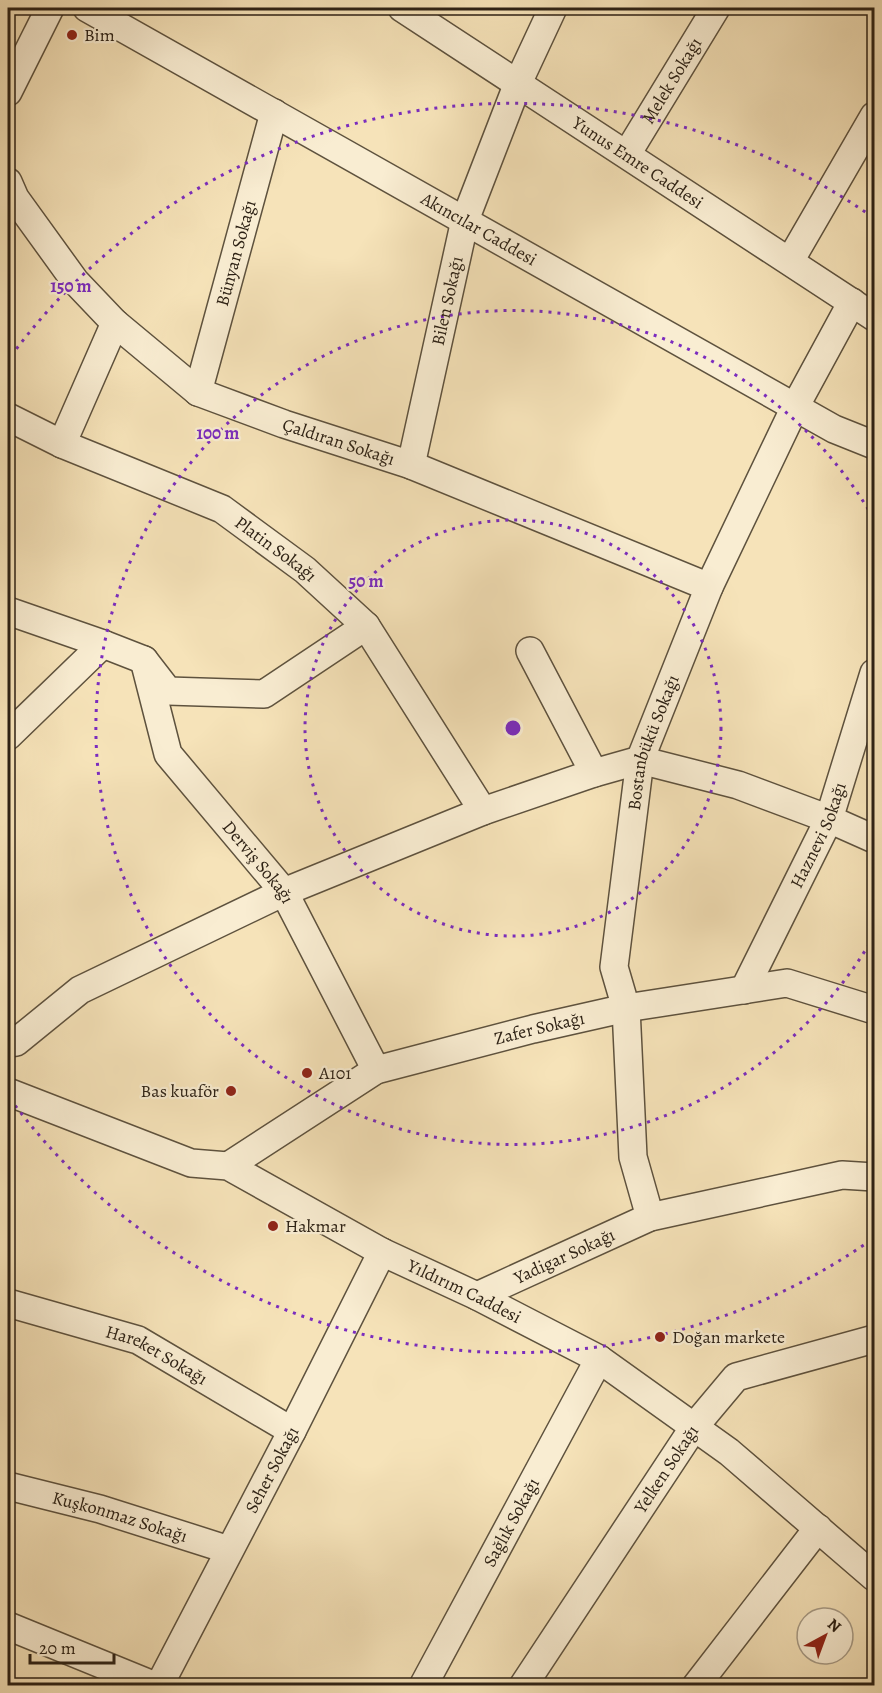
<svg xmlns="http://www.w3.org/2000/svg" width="882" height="1693" viewBox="0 0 882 1693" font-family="Alegreya,serif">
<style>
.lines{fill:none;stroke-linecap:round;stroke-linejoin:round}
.street-casing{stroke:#5e523e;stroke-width:30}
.street{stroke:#f9edd2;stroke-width:27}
.ring{fill:none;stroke:#7b2cbf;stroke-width:3;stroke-dasharray:3 6}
.poi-dot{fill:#8f2418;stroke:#f9edd2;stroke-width:2}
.labels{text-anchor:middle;stroke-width:4.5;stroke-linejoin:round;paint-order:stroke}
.poi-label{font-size:18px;fill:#2c2115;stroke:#f9edd2;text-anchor:start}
.street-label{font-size:18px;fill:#2c2115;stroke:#f9edd2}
.centre{fill:#7b2cbf;stroke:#f9edd2;stroke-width:3}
.ring-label{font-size:18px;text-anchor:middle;font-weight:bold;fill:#7b2cbf;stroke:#f9edd2;stroke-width:4.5;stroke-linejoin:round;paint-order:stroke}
</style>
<rect width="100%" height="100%" fill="#f6e3b9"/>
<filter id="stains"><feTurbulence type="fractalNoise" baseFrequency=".00333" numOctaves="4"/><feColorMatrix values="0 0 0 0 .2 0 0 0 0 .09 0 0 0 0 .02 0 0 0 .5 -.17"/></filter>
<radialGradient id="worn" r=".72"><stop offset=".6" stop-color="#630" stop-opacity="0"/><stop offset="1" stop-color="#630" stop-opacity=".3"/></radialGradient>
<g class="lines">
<defs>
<g id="street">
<path id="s1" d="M 87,8 L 834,429 L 874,445"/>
<path id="s2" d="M 402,8 L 874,317"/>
<path d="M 8,92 L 50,8"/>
<path id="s3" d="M 627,154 L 716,8"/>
<path id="s4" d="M 8,182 L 15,198 L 75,281 L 115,323 L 198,392 L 284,424 L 411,465 L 709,587"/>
<path d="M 790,261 L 874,116"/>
<path id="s5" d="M 198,392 L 274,113"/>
<path id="s6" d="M 8,417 L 62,444 L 222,509 L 305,570 L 366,626 L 483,811"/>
<path d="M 62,444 L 115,323"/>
<path id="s7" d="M 411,465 L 465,220 L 518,83 L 553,8"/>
<path d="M 8,611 L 103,644 L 144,660 L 168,691 L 264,694 L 366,626"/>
<path d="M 530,651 L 594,773"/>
<path id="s8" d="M 144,660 L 168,754 L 284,892 L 376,1070"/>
<path d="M 8,736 L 103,644"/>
<path id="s9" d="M 744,990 L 829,819 L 874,673"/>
<path d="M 8,1043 L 16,1042 L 80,990 L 284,892 L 483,811 L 594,773 L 640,760 L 738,785 L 829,819 L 874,839"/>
<path id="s10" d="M 8,1092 L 191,1163 L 228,1166 L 382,1252 L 477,1296 L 599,1359 L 729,1452 L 874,1577"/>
<path id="s11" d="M 228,1166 L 376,1070 L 533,1029 L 626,1008 L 787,983 L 874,1010"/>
<path id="s12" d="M 650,1217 L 633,1157 L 626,1008 L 614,967 L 640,760 L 709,587 L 795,407 L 852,302"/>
<path id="s13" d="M 477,1296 L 650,1217 L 842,1175 L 874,1177"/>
<path id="s14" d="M 8,1303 L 138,1340 L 292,1431"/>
<path id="s15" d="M 8,1486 L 100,1509 L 229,1550"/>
<path d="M 8,1626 L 155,1686"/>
<path id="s16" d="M 159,1686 L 292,1431 L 382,1252"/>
<path id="s17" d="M 423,1686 L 599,1359"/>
<path id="s18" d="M 523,1686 L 694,1427 L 736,1377 L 874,1339"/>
<path d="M 696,1686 L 818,1528"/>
</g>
</defs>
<use href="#street" class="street-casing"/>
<use href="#street" class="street"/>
</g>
<g class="ring">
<circle cx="513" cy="728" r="208"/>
<path d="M874 936A417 417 0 1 1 874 519"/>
<path d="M871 1240A625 625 0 0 1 11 1100M11 356A625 625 0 0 1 871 216"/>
</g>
<g class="poi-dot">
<circle cx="72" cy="35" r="6"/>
<circle cx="307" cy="1073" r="6"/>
<circle cx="231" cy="1091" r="6"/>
<circle cx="273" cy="1226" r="6"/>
<circle cx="660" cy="1337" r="6"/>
</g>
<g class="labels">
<g class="poi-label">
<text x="84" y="41">Bim</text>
<text x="319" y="1079">A101</text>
<text x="219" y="1097" text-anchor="end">Bas kuaför</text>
<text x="285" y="1232">Hakmar</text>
<text x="672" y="1343">Doğan markete</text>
</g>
<g class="street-label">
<text dy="6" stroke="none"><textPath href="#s3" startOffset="86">Melek Sokağı</textPath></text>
<text dy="6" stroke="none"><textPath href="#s2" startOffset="282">Yunus Emre Caddesi</textPath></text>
<text dy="6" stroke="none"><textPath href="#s1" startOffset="450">Akıncılar Caddesi</textPath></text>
<text dy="6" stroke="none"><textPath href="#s5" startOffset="144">Bünyan Sokağı</textPath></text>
<text dy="6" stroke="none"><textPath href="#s7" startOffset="168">Bilen Sokağı</textPath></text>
<text dy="6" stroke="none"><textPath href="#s4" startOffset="435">Çaldıran Sokağı</textPath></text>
<text dy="6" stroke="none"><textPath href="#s6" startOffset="300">Platin Sokağı</textPath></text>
<text dy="6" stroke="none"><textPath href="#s12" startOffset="483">Bostanbükü Sokağı</textPath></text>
<text dy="6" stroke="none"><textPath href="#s9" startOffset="172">Haznevi Sokağı</textPath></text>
<text dy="6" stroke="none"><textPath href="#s8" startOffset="238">Derviş Sokağı</textPath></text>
<text dy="6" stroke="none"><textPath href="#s11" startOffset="345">Zafer Sokağı</textPath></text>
<text dy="6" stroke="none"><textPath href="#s13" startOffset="96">Yadigar Sokağı</textPath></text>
<text dy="6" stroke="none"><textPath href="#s10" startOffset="501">Yıldırım Caddesi</textPath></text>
<text dy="6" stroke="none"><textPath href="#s14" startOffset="158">Hareket Sokağı</textPath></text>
<text dy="6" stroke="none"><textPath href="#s16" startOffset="244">Seher Sokağı</textPath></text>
<text dy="6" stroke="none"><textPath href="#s18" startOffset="260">Yelken Sokağı</textPath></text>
<text dy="6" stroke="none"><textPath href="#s15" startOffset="116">Kuşkonmaz Sokağı</textPath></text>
<text dy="6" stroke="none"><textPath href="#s17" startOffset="186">Sağlık Sokağı</textPath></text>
</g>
</g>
<circle cx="513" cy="728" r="9" class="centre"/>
<g class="ring-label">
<text x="71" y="292">150 m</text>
<text x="218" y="439">100 m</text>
<text x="366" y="587">50 m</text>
</g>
<rect width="882" height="1693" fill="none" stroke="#f6e3b9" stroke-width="30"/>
<rect x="9" y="9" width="864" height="1675" fill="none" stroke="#2c2115" stroke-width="3"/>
<rect x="15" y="15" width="852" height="1663" fill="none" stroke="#2c2115" stroke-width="1.5"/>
<g transform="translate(825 1636) rotate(41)"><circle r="28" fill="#f9edd2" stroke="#a79b86" stroke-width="1.5"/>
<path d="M0-4.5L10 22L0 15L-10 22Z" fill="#8f2418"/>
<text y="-9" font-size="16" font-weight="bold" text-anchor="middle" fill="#2c2115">N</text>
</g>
<path d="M30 1654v9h84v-9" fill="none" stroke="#2c2115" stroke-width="3"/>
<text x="39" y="1654" font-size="18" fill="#2c2115" stroke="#f9edd2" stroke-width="4.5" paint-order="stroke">20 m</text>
<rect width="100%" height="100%" filter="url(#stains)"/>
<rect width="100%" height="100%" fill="url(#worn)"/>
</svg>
